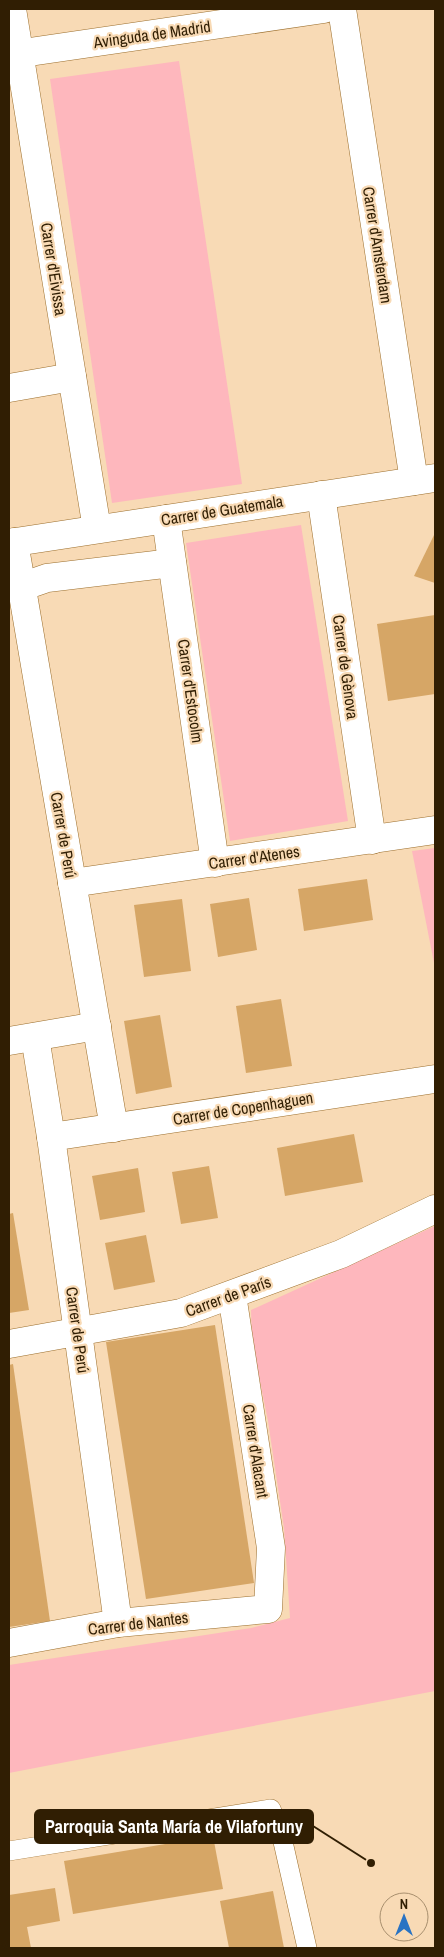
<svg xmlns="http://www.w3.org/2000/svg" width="444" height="1957" viewBox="0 0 444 1957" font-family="'Archivo Narrow',sans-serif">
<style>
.green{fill:#feb7bd}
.building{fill:#d6a666}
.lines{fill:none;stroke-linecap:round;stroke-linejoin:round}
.lane-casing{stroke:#9c6f2d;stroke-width:20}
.street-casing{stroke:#9c6f2d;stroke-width:29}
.lane{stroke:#fff;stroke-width:19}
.street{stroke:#fff;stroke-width:28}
.labels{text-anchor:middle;stroke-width:4.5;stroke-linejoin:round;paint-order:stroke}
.street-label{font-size:16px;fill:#301e03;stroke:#f8dab5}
.leader{fill:none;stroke:#301e03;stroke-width:2}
.callout-dot{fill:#301e03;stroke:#f8dab5;stroke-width:2}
.callout{fill:#301e03;stroke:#301e03;stroke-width:2}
.callout-label{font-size:18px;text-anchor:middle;font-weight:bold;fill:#fff}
</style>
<rect width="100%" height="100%" fill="#f8dab5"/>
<g class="green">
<path d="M 179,61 L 242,484 L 112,503 L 50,79 Z"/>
<path d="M 301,525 L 348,821 L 230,841 L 186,543 Z"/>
<path d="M 435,848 L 435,968 L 412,851 Z"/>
<path d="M 435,1226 L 435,1691 L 9,1773 L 9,1665 L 251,1628 L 290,1618 L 284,1528 L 268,1421 L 252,1342 L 251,1310 Z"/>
</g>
<g class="building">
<path d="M 435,533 L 435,583 L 414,576 Z"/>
<path d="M 435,615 L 435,694 L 388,701 L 377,624 Z"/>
<path d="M 367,879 L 373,920 L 304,931 L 298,889 Z"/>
<path d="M 249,898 L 257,950 L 218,957 L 210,904 Z"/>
<path d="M 182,899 L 191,971 L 144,977 L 134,905 Z"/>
<path d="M 281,999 L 292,1066 L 246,1073 L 236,1006 Z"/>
<path d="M 160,1015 L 172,1087 L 136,1094 L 124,1021 Z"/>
<path d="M 354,1134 L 363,1182 L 285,1196 L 277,1148 Z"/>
<path d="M 209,1166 L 218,1218 L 181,1224 L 172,1172 Z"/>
<path d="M 138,1168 L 145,1212 L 100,1220 L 92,1176 Z"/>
<path d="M 13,1213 L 29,1310 L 9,1313 L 9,1214 Z"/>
<path d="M 146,1235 L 155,1282 L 114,1290 L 105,1243 Z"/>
<path d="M 215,1325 L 254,1583 L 146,1599 L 106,1342 Z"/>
<path d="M 13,1364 L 50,1621 L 9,1627 L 9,1365 Z"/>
<path d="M 213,1836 L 223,1889 L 73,1914 L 64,1861 Z"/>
<path d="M 55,1888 L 60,1921 L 27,1927 L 31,1948 L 9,1948 L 9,1895 Z"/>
<path d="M 273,1891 L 284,1948 L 229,1948 L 220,1901 Z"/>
</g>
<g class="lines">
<defs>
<path id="lane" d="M 9,1851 L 271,1809 L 281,1833 L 307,1948"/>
<g id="street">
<path d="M 12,9 L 97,529"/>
<path d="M 342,9 L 414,481"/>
<path d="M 9,55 L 324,9"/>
<path d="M 9,388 L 72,377"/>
<path d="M 321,495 L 372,840"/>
<path d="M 166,519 L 215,863"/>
<path d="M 14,542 L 114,1128"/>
<path d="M 9,543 L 435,478"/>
<path d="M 21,587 L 47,578 L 172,563"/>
<path d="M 72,883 L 435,830"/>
<path d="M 35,1037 L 51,1137 L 118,1623"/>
<path d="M 9,1041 L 97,1026"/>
<path d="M 51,1137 L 435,1079"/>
<path d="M 9,1344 L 181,1313 L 341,1254 L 435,1209"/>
<path d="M 9,1643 L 118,1623 L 268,1609 L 271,1548 L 232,1295"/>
</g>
</defs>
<use href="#lane" class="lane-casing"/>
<use href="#street" class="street-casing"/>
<use href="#lane" class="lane"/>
<use href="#street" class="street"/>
</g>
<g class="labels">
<g class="street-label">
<text transform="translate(152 34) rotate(-8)" y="6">Avinguda de Madrid</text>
<text transform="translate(378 245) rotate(81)" y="6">Carrer d'Amsterdam</text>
<text transform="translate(54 269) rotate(81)" y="6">Carrer d'Eivissa</text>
<text transform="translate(222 510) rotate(-9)" y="6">Carrer de Guatemala</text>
<text transform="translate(346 667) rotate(82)" y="6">Carrer de Gènova</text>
<text transform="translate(191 691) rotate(82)" y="6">Carrer d'Estocolm</text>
<text transform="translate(64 835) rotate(80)" y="6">Carrer de Perú</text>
<text transform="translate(254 857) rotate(-8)" y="6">Carrer d'Atenes</text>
<text transform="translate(243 1108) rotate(-9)" y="6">Carrer de Copenhaguen</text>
<text transform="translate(228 1296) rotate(-20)" y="6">Carrer de París</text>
<text transform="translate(78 1330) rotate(82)" y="6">Carrer de Perú</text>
<text transform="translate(256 1451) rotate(81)" y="6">Carrer d'Alacant</text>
<text transform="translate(138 1623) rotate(-7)" y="6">Carrer de Nantes</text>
</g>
</g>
<path class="leader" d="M371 1863L313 1826"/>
<circle class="callout-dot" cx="371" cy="1863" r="5"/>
<rect class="callout" x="35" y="1810" width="278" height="33" rx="5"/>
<g class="callout-label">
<text x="174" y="1833">Parroquia Santa María de Vilafortuny</text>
</g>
<rect width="444" height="1957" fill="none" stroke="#301e03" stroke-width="20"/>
<g transform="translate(404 1917)"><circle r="24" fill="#f8dab5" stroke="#a88f6e"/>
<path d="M0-4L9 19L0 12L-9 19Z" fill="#2973c3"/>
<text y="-8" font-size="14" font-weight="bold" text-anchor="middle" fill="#301e03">N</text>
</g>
</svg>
